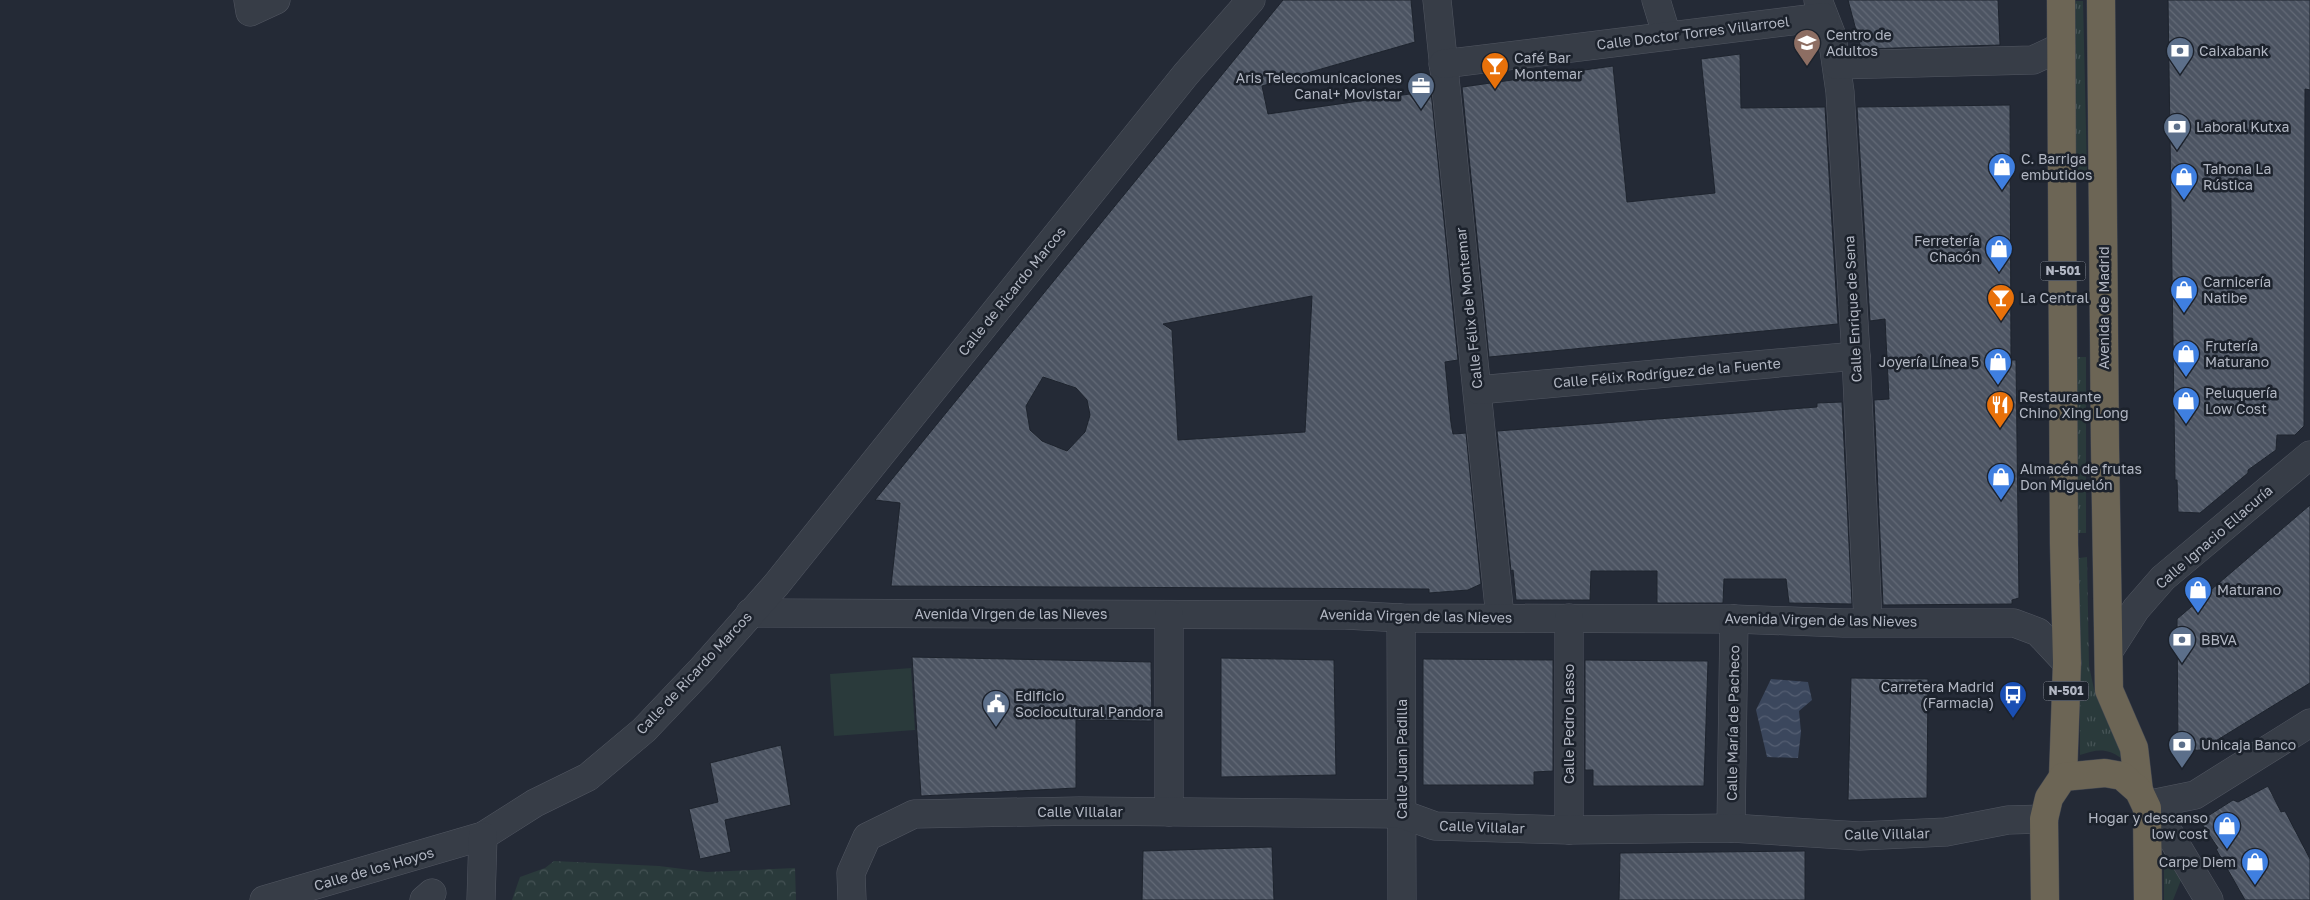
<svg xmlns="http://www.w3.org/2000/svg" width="2310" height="900" viewBox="0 0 2310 900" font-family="'Golos Text',sans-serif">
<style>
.grass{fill:url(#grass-tufts)}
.park{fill:url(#park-crowns)}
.garden{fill:#2a3a3b}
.water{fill:url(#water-waves)}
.building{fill:url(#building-back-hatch);stroke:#1e242e;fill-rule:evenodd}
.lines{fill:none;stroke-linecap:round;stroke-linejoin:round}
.street-casing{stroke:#525762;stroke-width:29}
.highway-casing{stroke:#424752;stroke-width:29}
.street{stroke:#373d47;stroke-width:28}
.highway{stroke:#6c6555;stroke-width:28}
.labels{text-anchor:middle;stroke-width:5;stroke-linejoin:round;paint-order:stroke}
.shield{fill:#1c222c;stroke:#858a96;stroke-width:1}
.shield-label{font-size:12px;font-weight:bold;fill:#b2b7c3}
.street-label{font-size:14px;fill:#b2b7c3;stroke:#1c222c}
.poi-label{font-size:14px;fill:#b2b7c3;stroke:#1c222c;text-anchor:start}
</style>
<defs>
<pattern id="grass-tufts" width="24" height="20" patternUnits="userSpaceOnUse" patternTransform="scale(1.25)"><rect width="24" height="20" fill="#2a3a3b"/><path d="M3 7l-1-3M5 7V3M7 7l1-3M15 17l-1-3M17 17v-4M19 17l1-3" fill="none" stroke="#465456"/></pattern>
<pattern id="park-crowns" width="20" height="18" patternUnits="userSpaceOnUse" patternTransform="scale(1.25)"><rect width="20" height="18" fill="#2a3a3b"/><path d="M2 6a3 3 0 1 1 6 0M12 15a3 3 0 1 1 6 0" fill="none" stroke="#465456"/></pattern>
<pattern id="water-waves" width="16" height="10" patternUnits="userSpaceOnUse" patternTransform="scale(1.25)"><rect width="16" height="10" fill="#3b475d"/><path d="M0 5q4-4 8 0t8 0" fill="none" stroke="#555f73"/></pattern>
<pattern id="building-back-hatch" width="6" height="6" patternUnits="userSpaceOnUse" patternTransform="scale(1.25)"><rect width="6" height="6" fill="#4c5462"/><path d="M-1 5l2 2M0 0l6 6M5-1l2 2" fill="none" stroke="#636a77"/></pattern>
</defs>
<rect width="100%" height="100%" fill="#242a36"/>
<g class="grass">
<path d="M 2072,1 L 2083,1 L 2087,173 L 2075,173 Z"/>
<path d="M 2076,357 L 2086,357 L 2086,533 L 2078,533 Z"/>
<path d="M 2087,557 L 2089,666 L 2094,689 L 2120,750 L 2121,758 C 2107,748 2097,749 2080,755 L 2079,558 Z"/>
<path d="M 2164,853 L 2181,880 L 2173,900 L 2164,900 Z"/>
</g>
<path class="park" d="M 554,861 L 659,866 L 707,872 L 795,868 L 796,900 L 512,900 L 520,877 L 545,868 Z"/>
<path class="garden" d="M 911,668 L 915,730 L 834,736 L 830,674 Z"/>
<path class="water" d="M 1771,679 L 1808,682 L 1812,700 L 1799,711 L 1801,732 L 1798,758 L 1767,757 L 1756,710 Z"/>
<g class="building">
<path d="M 1283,0 L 1411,0 L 1415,42 L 1262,86 L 1268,114 L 1431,91 L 1458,360 L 1445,362 L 1451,423 L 1453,434 L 1466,433 L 1481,584 L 1468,590 L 1429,593 L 1429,589 L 891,586 L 900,503 L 875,500 ZM 1312,296 L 1305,432 L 1178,440 L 1172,330 L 1163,324 ZM 1043,377 L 1076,388 L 1087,400 L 1090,415 L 1085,432 L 1067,451 L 1042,441 L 1030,430 L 1026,406 Z"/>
<path d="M 1848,0 L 1998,0 L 2000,45 L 1861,49 Z"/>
<path d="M 2168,0 L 2310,0 L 2310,90 L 2305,89 L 2304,426 L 2295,435 L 2277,435 L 2276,450 L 2248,470 L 2248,473 L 2200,513 L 2178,512 L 2177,480 L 2175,480 Z"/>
<path d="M 1740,54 L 1741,108 L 1825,107 L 1838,324 L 1489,357 L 1462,87 L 1613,66 L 1627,202 L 1715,193 L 1701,59 Z"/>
<path d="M 2010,105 L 2011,360 L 2016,360 L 2019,598 L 2012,600 L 2012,604 L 1883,605 L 1874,400 L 1889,399 L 1885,319 L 1870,321 L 1857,107 Z"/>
<path d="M 1842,402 L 1852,604 L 1789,603 L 1786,579 L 1724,579 L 1723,603 L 1657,603 L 1657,571 L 1591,571 L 1590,600 L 1516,600 L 1513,570 L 1511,571 L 1497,431 L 1817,407 L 1817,403 Z"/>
<path d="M 2310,505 L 2310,683 L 2201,750 L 2178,751 L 2177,619 Z"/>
<path d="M 912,657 L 1151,662 L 1152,721 L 1076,720 L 1076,788 L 921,796 Z"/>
<path d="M 1221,658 L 1334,660 L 1336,775 L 1221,777 Z"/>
<path d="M 1423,659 L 1553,660 L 1553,771 L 1534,772 L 1534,785 L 1423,785 Z"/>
<path d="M 1585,660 L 1708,661 L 1704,786 L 1593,786 L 1593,770 L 1585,770 Z"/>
<path d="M 1851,678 L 1928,679 L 1927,798 L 1848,800 Z"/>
<path d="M 781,745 L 791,805 L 725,820 L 731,852 L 700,859 L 689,809 L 718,802 L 710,763 Z"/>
<path d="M 2268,786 L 2281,812 L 2285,811 L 2310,859 L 2310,900 L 2245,900 L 2216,849 L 2218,848 L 2200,821 L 2233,800 L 2238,802 Z"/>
<path d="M 1272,847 L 1274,900 L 1142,900 L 1143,851 Z"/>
<path d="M 1805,851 L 1805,900 L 1619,900 L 1620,853 Z"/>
</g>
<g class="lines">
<defs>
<g id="street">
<path d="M 248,0 L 250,12 L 276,0"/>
<path d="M 1437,0 L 1500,617"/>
<path d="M 1656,0 L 1667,36"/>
<path d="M 1818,0 L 1832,36 L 1840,92 L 1856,356 L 1868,622"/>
<path d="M 1443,64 L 1824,17"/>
<path d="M 1837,65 L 2033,60 L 2061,47"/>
<path d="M 1478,390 L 1856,356"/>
<path d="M 750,613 L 1345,615 L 1401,618 L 1734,619 L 1843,623 L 2014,623 L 2038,632 L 2067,663"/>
<path d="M 1169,615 L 1169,812"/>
<path d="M 1401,618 L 1402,900"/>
<path d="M 1569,618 L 1569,830"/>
<path d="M 2109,651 L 2136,609 L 2163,578 L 2310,455"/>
<path d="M 2146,805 L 2195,795 L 2310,723"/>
<path d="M 2147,808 L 2163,823 L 2209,900"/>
<path d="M 1731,828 L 1734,619"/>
<path d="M 264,900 L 483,836 L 535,803 L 588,777 L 644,730 L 701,670 L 776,585 L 1186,74 L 1251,0"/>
<path d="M 424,900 L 432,893"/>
<path d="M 481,900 L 483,836"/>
<path d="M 852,900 L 851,873 L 867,837 L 914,814 L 1079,811 L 1402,814 L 1435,826 L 1569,830 L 1731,828 L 1860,836 L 1946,832 L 2008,820 L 2044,819"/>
</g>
<g id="highway">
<path d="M 2061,0 L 2064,544 L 2067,663 L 2063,777"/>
<path d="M 2101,0 L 2105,447 L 2109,690 L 2134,748 L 2139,791"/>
<path d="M 2045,900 L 2044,819 L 2049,798 L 2063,777 L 2105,773 L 2122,776 L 2139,791 L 2147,808 L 2148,900"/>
</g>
</defs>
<use href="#street" class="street-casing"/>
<use href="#highway" class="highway-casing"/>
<use href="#street" class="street"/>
<use href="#highway" class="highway"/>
</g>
<defs>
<symbol id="school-pin" viewBox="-11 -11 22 30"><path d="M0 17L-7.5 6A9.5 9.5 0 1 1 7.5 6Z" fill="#8d6e63" stroke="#1c222c"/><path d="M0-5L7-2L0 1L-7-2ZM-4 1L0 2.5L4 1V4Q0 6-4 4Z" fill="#fff"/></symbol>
<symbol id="bank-pin" viewBox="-11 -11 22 30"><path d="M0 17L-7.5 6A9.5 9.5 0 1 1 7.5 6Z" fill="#5c6f8a" stroke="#1c222c"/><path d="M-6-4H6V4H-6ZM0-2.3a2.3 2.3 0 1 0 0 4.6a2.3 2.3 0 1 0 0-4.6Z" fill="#fff"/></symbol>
<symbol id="bar-pin" viewBox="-11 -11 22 30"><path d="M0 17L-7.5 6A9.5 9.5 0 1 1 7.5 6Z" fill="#e8710a" stroke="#1c222c"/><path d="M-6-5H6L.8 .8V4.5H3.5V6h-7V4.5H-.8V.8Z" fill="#fff"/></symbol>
<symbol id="office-pin" viewBox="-11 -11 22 30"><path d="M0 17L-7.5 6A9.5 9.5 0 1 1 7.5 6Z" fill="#5c6f8a" stroke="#1c222c"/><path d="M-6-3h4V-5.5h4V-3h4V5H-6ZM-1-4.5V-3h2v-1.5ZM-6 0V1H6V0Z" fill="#fff"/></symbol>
<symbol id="shop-pin" viewBox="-11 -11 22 30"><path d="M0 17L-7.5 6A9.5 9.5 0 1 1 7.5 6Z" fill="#3f7fe0" stroke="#1c222c"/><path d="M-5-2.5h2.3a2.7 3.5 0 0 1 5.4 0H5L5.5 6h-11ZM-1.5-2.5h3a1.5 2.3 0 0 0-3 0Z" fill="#fff"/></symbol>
<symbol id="restaurant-pin" viewBox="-11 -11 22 30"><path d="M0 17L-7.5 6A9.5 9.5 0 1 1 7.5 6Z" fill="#e8710a" stroke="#1c222c"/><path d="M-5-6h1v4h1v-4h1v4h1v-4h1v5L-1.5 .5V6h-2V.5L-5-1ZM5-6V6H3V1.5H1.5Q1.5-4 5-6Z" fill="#fff"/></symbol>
<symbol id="bus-pin" viewBox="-11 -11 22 30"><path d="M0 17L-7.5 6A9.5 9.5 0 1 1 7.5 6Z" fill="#1a4fb4" stroke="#1c222c"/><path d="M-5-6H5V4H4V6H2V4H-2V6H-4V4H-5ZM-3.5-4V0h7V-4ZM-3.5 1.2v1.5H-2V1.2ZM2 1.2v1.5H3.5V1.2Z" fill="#fff"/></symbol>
<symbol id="civic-pin" viewBox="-11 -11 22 30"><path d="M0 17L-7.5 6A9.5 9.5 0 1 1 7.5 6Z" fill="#5c6f8a" stroke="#1c222c"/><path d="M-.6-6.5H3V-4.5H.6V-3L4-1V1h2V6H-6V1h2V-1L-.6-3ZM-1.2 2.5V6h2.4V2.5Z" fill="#fff"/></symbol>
</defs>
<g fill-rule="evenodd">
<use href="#school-pin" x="1791" y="27" width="32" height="43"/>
<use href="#bank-pin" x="2164" y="35" width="32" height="43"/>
<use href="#bar-pin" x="1479" y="50" width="32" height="43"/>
<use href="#office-pin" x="1405" y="70" width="32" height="43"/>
<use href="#bank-pin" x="2161" y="111" width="32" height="43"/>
<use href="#shop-pin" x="1986" y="151" width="32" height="43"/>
<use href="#shop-pin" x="2168" y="161" width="32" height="43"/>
<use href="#shop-pin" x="1983" y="233" width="32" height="43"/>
<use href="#shop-pin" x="2168" y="274" width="32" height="43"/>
<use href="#bar-pin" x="1985" y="282" width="32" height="43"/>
<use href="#shop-pin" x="2170" y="338" width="32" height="43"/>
<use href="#shop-pin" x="1982" y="346" width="32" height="43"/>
<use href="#shop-pin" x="2170" y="385" width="32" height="43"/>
<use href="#restaurant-pin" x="1984" y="389" width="32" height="43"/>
<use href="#shop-pin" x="1985" y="461" width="32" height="43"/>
<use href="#shop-pin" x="2182" y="574" width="32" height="43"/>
<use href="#bank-pin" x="2166" y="624" width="32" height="43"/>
<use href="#bus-pin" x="1997" y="679" width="32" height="43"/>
<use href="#civic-pin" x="980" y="688" width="32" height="43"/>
<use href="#bank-pin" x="2166" y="729" width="32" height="43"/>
<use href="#shop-pin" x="2211" y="810" width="32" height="43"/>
<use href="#shop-pin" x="2239" y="846" width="32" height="43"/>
</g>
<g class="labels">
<g class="shield">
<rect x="2040.5" y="261.5" width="45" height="19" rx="4"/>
<rect x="2043.5" y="681.5" width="45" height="19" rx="4"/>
</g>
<g class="shield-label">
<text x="2063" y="275">N-501</text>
<text x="2066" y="695">N-501</text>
</g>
<g class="street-label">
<text transform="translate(1693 33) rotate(-7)" y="5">Calle Doctor Torres Villarroel</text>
<text transform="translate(1012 291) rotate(-51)" y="5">Calle de Ricardo Marcos</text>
<text transform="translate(1469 308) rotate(-96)" y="5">Calle Félix de Montemar</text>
<text transform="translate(2104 308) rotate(-90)" y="5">Avenida de Madrid</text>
<text transform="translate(1853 309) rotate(-93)" y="5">Calle Enrique de Sena</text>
<text transform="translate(1667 373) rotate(-5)" y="5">Calle Félix Rodríguez de la Fuente</text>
<text transform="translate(2214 537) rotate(-41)" y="5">Calle Ignacio Ellacuría</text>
<text x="1011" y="619">Avenida Virgen de las Nieves</text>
<text transform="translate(1416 616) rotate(1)" y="5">Avenida Virgen de las Nieves</text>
<text transform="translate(1821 620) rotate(1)" y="5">Avenida Virgen de las Nieves</text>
<text transform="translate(694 673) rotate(-47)" y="5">Calle de Ricardo Marcos</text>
<text transform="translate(1733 723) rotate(-89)" y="5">Calle María de Pacheco</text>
<text transform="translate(1569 724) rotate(-90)" y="5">Calle Pedro Lasso</text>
<text transform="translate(1402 759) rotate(-90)" y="5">Calle Juan Padilla</text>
<text x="1080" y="817">Calle Villalar</text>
<text transform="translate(1482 827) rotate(2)" y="5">Calle Villalar</text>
<text transform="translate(1887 834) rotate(-1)" y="5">Calle Villalar</text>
<text transform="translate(374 869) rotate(-16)" y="5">Calle de los Hoyos</text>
</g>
<g class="poi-label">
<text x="1826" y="40">Centro de<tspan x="1826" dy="16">Adultos</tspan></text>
<text x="2199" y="56">Caixabank</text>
<text x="1514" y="63">Café Bar<tspan x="1514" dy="16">Montemar</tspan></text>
<text x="1402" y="83" text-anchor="end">Aris Telecomunicaciones<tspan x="1402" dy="16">Canal+ Movistar</tspan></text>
<text x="2196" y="132">Laboral Kutxa</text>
<text x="2021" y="164">C. Barriga<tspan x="2021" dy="16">embutidos</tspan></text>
<text x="2203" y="174">Tahona La<tspan x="2203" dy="16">Rústica</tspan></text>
<text x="1980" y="246" text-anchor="end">Ferretería<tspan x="1980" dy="16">Chacón</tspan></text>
<text x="2203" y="287">Carnicería<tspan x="2203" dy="16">Natibe</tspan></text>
<text x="2020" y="303">La Central</text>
<text x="2205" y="351">Frutería<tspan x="2205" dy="16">Maturano</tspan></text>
<text x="1979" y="367" text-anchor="end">Joyería Línea 5</text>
<text x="2205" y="398">Peluquería<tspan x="2205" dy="16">Low Cost</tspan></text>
<text x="2019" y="402">Restaurante<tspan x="2019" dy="16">Chino Xing Long</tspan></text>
<text x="2020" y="474">Almacén de frutas<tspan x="2020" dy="16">Don Miguelón</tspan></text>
<text x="2217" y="595">Maturano</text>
<text x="2201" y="645">BBVA</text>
<text x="1994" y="692" text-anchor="end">Carretera Madrid<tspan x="1994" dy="16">(Farmacia)</tspan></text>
<text x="1015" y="701">Edificio<tspan x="1015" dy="16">Sociocultural Pandora</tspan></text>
<text x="2201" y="750">Unicaja Banco</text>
<text x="2208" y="823" text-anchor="end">Hogar y descanso<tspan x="2208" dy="16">low cost</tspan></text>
<text x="2236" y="867" text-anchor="end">Carpe Diem</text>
</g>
</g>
</svg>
